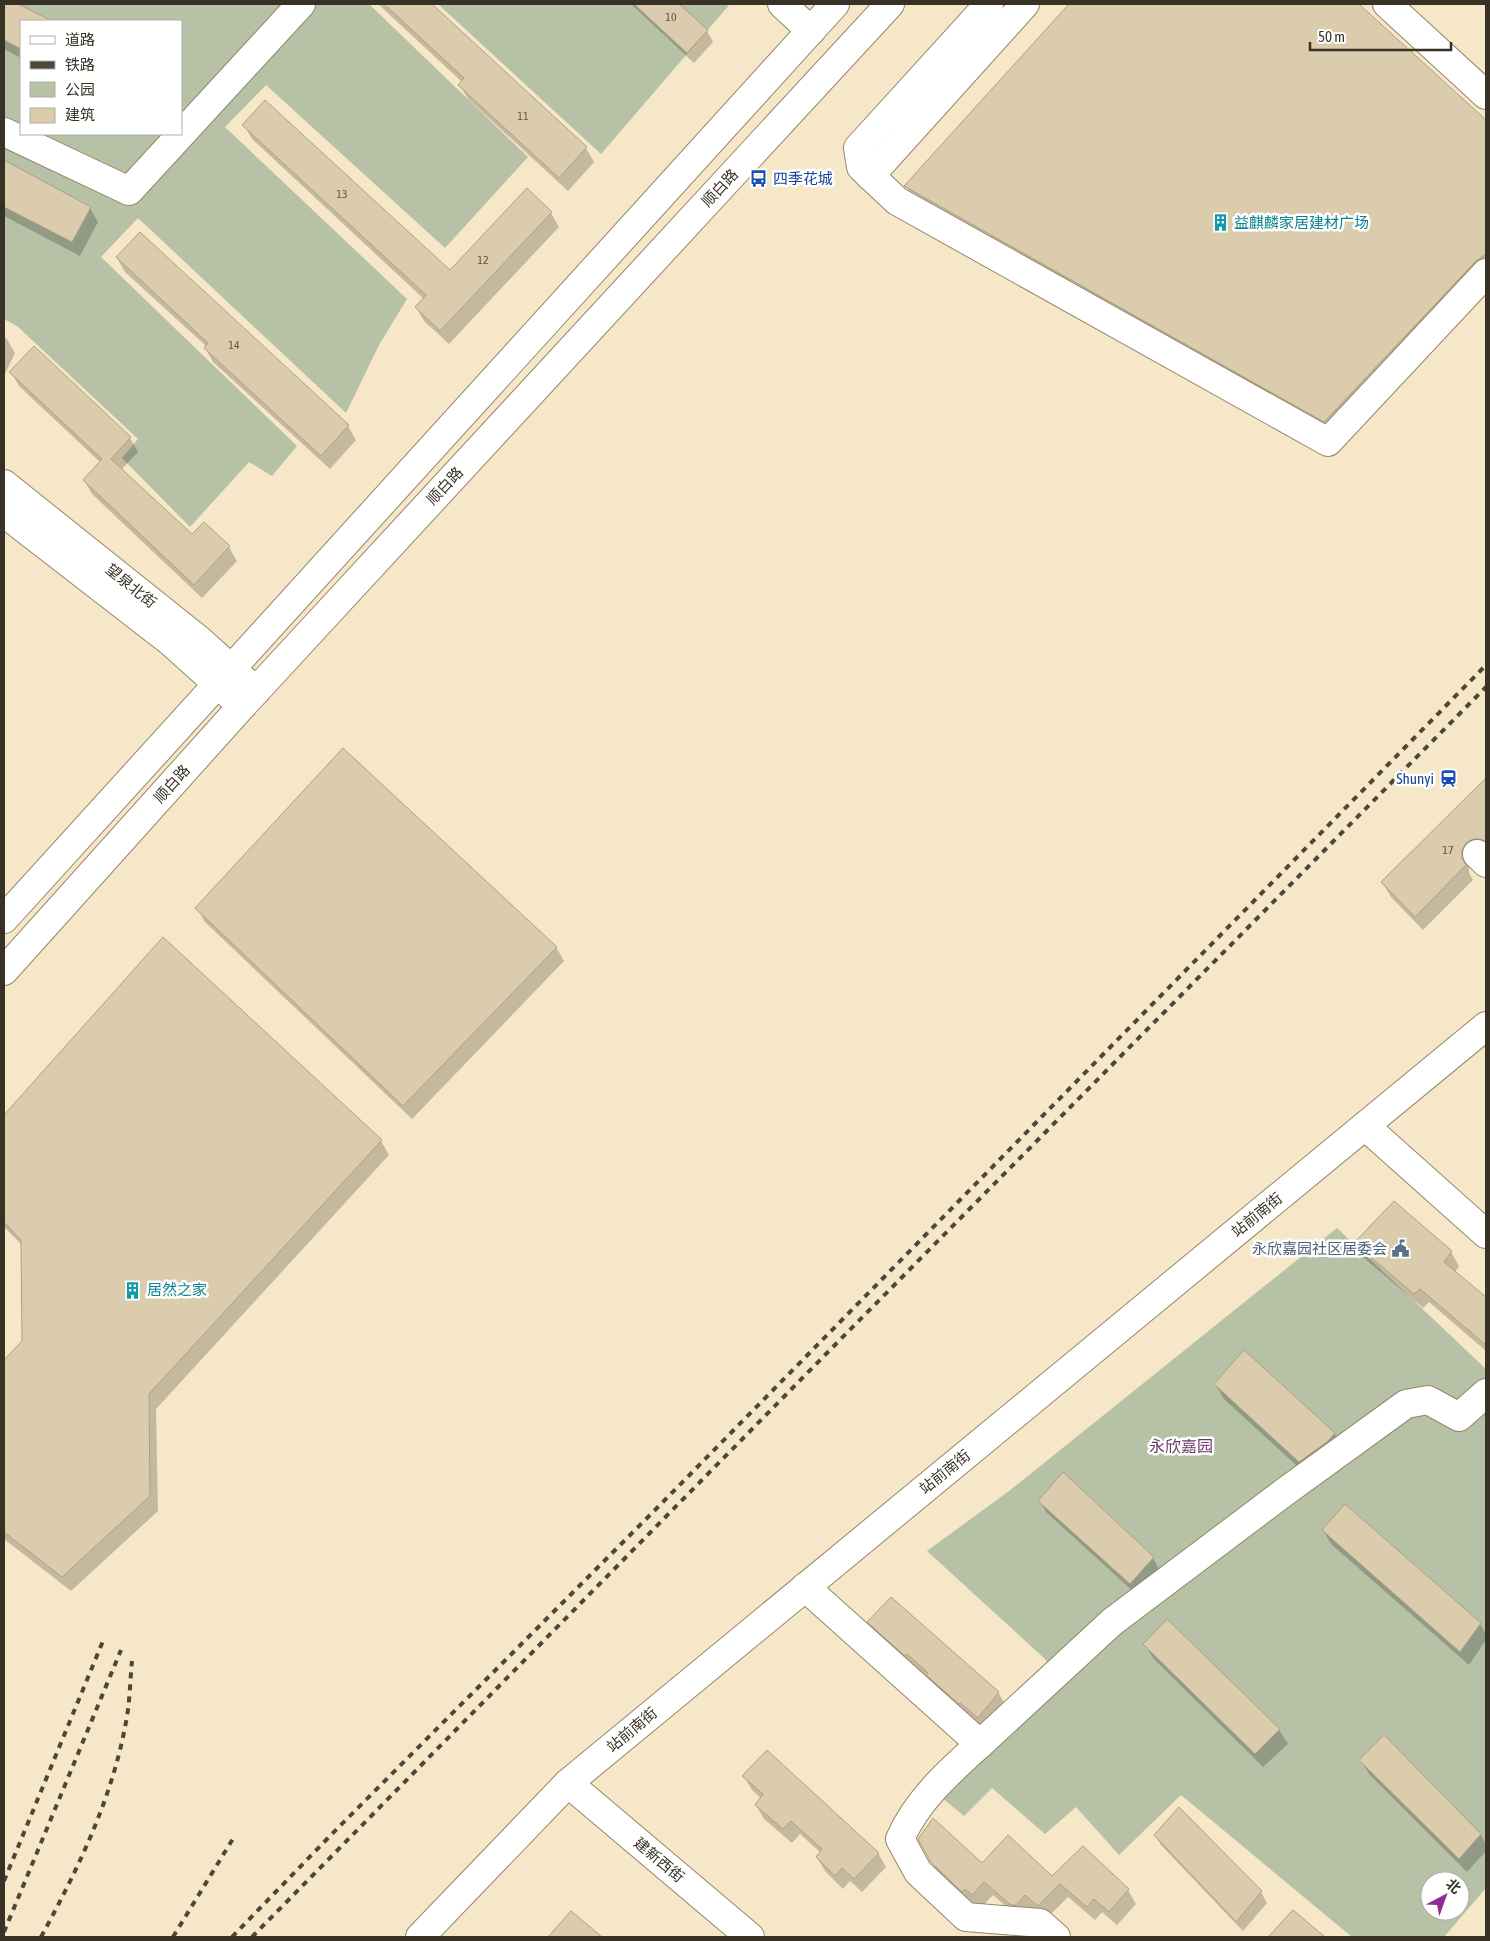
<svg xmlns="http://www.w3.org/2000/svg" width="1490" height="1941" viewBox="0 0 1490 1941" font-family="'Asap Condensed','Noto Sans SC',sans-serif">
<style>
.green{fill:#b6c1a6;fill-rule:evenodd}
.shadow{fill:#0003}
.building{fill:#daccac;stroke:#aea182}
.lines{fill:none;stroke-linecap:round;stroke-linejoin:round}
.minor-casing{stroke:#948769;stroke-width:30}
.major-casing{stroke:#948769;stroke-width:30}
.minor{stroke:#fff;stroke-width:28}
.major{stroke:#fff;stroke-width:28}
.rail{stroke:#4d4738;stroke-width:4;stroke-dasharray:6 6;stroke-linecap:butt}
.labels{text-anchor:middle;stroke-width:5;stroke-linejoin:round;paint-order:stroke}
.number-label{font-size:12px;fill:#605847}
.transit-label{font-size:15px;fill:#164399;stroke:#fff;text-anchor:start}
.street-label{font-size:15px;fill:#373225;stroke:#fff}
.culture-label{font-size:15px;fill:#0d838f;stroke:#fff;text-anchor:start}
.service-label{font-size:15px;fill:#4e5e75;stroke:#fff;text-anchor:end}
.neighbourhood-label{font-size:16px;fill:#68376a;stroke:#fff}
</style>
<rect width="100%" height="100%" fill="#f5e7c7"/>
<g class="green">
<path d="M 4,4 L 369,4 L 528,157 L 445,248 L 266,85 L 225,127 L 407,299 L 379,345 L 346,413 L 138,218 L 101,257 L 297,446 L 272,476 L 249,462 L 190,527 L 122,458 L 138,439 L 17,326 L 4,319 ZM 21,21 L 181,21 L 181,134 L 21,134 Z"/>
<path d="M 438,4 L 730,4 L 601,154 Z"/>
<path d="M 1337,1228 L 1486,1369 L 1486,1888 L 1444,1937 L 1352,1937 L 1181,1795 L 1119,1855 L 1076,1807 L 1045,1834 L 992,1788 L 964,1816 L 924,1783 L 930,1771 L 1051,1668 L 1045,1659 L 927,1551 L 1009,1491 ZM 1430,1881 L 1460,1881 L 1460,1911 L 1430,1911 Z"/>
</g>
<g class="shadow">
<path d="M 4,4 L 16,4 L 49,21 L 21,21 L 21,58 L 4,49 Z"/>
<path d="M 378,4 L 430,4 L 586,148 L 594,162 L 568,191 L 468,99 L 460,85 L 462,82 Z"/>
<path d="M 631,4 L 678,4 L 707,31 L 713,42 L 694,63 Z"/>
<path d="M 1070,4 L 1357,4 L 1486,121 L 1486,274 L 1333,435 L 914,200 L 906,186 Z"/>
<path d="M 244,125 L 450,272 L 551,213 L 559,227 L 449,344 L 424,321 L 416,307 L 424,299 L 252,139 Z"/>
<path d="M 4,162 L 90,208 L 98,222 L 80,256 L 4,216 Z"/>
<path d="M 140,233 L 348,426 L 356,440 L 330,469 L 213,362 L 205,348 L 206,346 L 125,272 L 117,258 Z"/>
<path d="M 4,337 L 7,339 L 15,353 L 4,376 Z"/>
<path d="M 34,348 L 130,438 L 138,452 L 121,470 L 192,536 L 229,547 L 237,561 L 202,598 L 92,494 L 84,480 L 101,463 L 19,386 L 11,372 Z"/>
<path d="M 1486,780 L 1486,853 L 1469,865 L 1469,873 L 1473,880 L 1423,930 L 1391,897 L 1383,883 Z"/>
<path d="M 197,908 L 556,947 L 564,961 L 412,1119 L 205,922 Z"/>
<path d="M 163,938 L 381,1141 L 389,1155 L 156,1409 L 158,1511 L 71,1591 L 4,1539 L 4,1362 L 23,1341 L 23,1246 L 4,1227 L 4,1117 Z"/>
<path d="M 1394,1203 L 1451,1252 L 1459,1266 L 1455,1272 L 1486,1298 L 1486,1351 L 1429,1302 L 1423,1308 L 1364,1258 L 1356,1244 Z"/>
<path d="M 1215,1384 L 1334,1433 L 1342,1447 L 1308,1476 L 1224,1399 Z"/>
<path d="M 1063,1474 L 1153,1558 L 1159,1569 L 1136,1594 L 1046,1512 L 1040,1501 Z"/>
<path d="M 1323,1530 L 1480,1624 L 1486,1634 L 1486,1640 L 1469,1665 L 1331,1544 Z"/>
<path d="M 1167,1621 L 1279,1730 L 1288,1744 L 1263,1767 L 1153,1658 L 1145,1644 Z"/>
<path d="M 869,1622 L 998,1692 L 1006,1706 L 986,1731 L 936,1689 L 932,1682 L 877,1636 Z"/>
<path d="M 1361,1760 L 1480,1834 L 1486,1844 L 1486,1851 L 1467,1872 L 1369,1774 Z"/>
<path d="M 744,1776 L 878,1853 L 886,1867 L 862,1892 L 850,1881 L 843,1889 L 825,1871 L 817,1857 L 821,1853 L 800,1834 L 792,1843 L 764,1819 L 756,1805 L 761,1798 L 752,1790 Z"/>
<path d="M 1155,1835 L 1261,1892 L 1267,1903 L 1243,1931 L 1161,1845 Z"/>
<path d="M 932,1862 L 982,1864 L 1128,1890 L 1136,1904 L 1117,1925 L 1102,1912 L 1095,1920 L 1068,1897 L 1046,1919 L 1033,1908 L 1024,1919 L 1020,1919 L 993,1895 L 981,1908 L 973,1902 L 970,1905 L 940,1876 Z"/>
<path d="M 571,1912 L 601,1937 L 550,1937 Z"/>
<path d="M 1293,1912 L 1323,1937 L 1270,1937 Z"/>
</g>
<g class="building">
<path d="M 4,4 L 18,4 L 52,21 L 21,21 L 21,49 L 4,40 Z"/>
<path d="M 384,4 L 432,4 L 587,147 L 559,178 L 458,85 L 464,78 Z"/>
<path d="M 634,4 L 679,4 L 708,30 L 687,53 Z"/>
<path d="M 1069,4 L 1359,4 L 1486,120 L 1486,254 L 1475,262 L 1324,422 L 904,186 Z"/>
<path d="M 265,100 L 450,270 L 527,188 L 552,212 L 440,331 L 415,307 L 426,295 L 242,125 Z"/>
<path d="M 4,160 L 91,207 L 72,242 L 4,207 Z"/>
<path d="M 140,232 L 349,425 L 321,456 L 204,348 L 208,343 L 116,257 Z"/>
<path d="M 34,346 L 131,437 L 111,459 L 192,534 L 204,522 L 230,546 L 194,585 L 83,480 L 102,459 L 9,372 Z"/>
<path d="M 343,748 L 557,947 L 403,1106 L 195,908 Z"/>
<path d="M 1486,778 L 1486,842 L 1481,839 L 1473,839 L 1466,843 L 1462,850 L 1462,858 L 1466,865 L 1415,917 L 1381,882 Z"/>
<path d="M 163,937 L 382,1140 L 149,1394 L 150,1496 L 62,1577 L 4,1532 L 4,1360 L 22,1341 L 21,1240 L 4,1222 L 4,1115 Z"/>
<path d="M 1394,1201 L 1452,1251 L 1444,1262 L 1486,1297 L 1486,1345 L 1420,1289 L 1414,1294 L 1354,1243 Z"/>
<path d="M 1244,1350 L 1335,1433 L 1328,1441 L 1299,1462 L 1214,1384 Z"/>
<path d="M 1063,1472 L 1154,1557 L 1130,1584 L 1038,1501 Z"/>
<path d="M 1345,1504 L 1481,1623 L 1460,1652 L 1322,1530 Z"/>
<path d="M 891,1597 L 999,1692 L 978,1718 L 960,1703 L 959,1704 L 926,1675 L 928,1673 L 907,1654 L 905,1656 L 867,1622 Z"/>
<path d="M 1167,1619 L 1280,1729 L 1255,1754 L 1143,1644 Z"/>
<path d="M 1384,1735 L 1481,1834 L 1459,1859 L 1359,1760 Z"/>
<path d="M 767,1750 L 879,1853 L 854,1879 L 842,1868 L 835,1876 L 816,1857 L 822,1849 L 791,1821 L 783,1829 L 755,1805 L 763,1794 L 742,1776 Z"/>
<path d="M 1179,1807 L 1262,1891 L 1236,1922 L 1154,1835 Z"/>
<path d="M 933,1818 L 982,1863 L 1008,1835 L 1052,1876 L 1083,1846 L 1129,1889 L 1109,1912 L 1094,1899 L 1087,1907 L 1060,1884 L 1038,1906 L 1025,1895 L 1016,1905 L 1011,1905 L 984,1882 L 972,1895 L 965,1889 L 962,1892 L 931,1862 L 918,1839 Z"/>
<path d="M 1293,1910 L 1325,1937 L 1268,1937 Z"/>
<path d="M 571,1911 L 602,1937 L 548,1937 Z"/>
</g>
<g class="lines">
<defs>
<g id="minor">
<path d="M 782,4 L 811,31"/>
<path d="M 989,4 L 858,148 L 861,167 L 897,201 L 1328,442 L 1486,273"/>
<path d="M 1387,4 L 1486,95"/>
<path d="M 4,132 L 129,191 L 301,4"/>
<path d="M 870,176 L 1025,4"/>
<path d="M 4,484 L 198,639 L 256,691"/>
<path d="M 4,513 L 172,643 L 242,706"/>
<path d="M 1477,854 L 1486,863"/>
<path d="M 1365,1126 L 1486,1234"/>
<path d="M 805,1587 L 980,1744 C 949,1772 917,1800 900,1839 L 918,1872 L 966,1917 L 1040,1923 L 1056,1937"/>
<path d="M 980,1744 L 1112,1622 L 1286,1491 L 1406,1404 L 1428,1400 L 1459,1417 L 1486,1393"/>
<path d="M 568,1783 L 750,1937"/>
</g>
<g id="major">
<path d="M 4,919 L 835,4"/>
<path d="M 4,971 L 242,706 L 890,4"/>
<path d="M 420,1937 L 568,1783 L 1486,1026"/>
</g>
</defs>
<use href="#minor" class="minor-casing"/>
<use href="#major" class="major-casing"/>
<use href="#minor" class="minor"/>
<use href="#major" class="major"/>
<g class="rail">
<path d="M 4,1881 L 103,1641"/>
<path d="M 4,1932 L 121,1650"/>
<path d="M 41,1937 C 78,1869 112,1799 126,1722 C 130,1702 130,1681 132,1661"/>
<path d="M 173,1937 L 234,1837"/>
<path d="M 232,1937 L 328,1838 L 658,1507 L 1486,665"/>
<path d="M 252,1937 L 825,1355 L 1486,687"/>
</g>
</g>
<defs>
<symbol id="bus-bare" viewBox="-9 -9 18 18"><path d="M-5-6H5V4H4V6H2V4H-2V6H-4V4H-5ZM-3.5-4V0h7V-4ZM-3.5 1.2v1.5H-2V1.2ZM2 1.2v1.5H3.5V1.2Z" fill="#1a4fb4" stroke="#fff" stroke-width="2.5" paint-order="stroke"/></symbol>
<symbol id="building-bare" viewBox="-9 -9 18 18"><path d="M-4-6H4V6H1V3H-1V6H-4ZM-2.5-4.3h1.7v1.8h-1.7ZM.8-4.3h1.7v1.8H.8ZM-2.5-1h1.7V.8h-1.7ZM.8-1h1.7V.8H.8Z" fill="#0f9aa8" stroke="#fff" stroke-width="2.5" paint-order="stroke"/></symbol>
<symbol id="station-bare" viewBox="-9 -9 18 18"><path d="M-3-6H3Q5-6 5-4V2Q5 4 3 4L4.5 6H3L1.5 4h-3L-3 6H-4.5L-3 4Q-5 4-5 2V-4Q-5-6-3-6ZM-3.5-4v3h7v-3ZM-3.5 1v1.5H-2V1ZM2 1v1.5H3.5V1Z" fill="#1a4fb4" stroke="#fff" stroke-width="2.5" paint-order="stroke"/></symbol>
<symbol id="civic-bare" viewBox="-9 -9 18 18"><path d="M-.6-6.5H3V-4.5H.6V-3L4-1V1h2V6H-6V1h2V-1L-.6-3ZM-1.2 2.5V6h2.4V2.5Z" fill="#5c6f8a" stroke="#fff" stroke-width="2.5" paint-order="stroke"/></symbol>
</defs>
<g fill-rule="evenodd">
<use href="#bus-bare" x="746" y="166" width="25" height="25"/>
<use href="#building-bare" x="1208" y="210" width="25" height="25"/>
<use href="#station-bare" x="1436" y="766" width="25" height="25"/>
<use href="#civic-bare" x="1388" y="1236" width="25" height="25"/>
<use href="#building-bare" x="120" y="1278" width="25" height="25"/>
</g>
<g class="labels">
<g class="number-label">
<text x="671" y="21">10</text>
<text x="523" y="120">11</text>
<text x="342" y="198">13</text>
<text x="483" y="264">12</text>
<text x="234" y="349">14</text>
<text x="1448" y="854">17</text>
</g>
<g class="transit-label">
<text x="773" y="184">四季花城</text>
<text x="1434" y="784" text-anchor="end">Shunyi</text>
</g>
<g class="street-label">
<text transform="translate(720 188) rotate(-47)" y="5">顺白路</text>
<text transform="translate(445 486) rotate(-47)" y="5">顺白路</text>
<text transform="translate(131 586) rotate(39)" y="5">望泉北街</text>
<text transform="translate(172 784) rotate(-48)" y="5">顺白路</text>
<text transform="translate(1257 1215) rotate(-39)" y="5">站前南街</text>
<text transform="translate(945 1472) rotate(-39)" y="5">站前南街</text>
<text transform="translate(632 1730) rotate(-40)" y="5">站前南街</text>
<text transform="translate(659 1860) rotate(40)" y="5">建新西街</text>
</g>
<g class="culture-label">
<text x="1234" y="228">益麒麟家居建材广场</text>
<text x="147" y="1295">居然之家</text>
</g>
<g class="service-label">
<text x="1387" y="1254">永欣嘉园社区居委会</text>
</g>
<g class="neighbourhood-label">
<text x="1181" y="1452">永欣嘉园</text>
</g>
</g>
<rect width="1490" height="1941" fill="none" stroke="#373225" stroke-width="10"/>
<rect x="20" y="20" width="162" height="115" fill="#ffffff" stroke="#afada8"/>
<rect x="30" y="36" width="25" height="8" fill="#ffffff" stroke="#afada8"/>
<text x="65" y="45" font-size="15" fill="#373225">道路</text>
<rect x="30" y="61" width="25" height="8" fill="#4d4738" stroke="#afada8"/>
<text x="65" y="70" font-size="15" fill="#373225">铁路</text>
<rect x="30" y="82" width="25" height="15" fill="#b6c1a6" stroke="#afada8"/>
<text x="65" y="95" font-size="15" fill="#373225">公园</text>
<rect x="30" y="108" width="25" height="15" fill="#daccac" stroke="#afada8"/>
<text x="65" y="120" font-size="15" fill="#373225">建筑</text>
<g transform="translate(1445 1896) rotate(41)"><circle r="24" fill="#ffffff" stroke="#afada8"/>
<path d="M0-4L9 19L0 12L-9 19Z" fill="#902c93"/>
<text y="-8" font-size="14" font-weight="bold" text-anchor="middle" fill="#373225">北</text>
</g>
<path d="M1310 42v8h141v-8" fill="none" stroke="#373225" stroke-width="2.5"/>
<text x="1318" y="42" font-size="15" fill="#373225" stroke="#ffffff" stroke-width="4" paint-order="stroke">50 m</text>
</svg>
